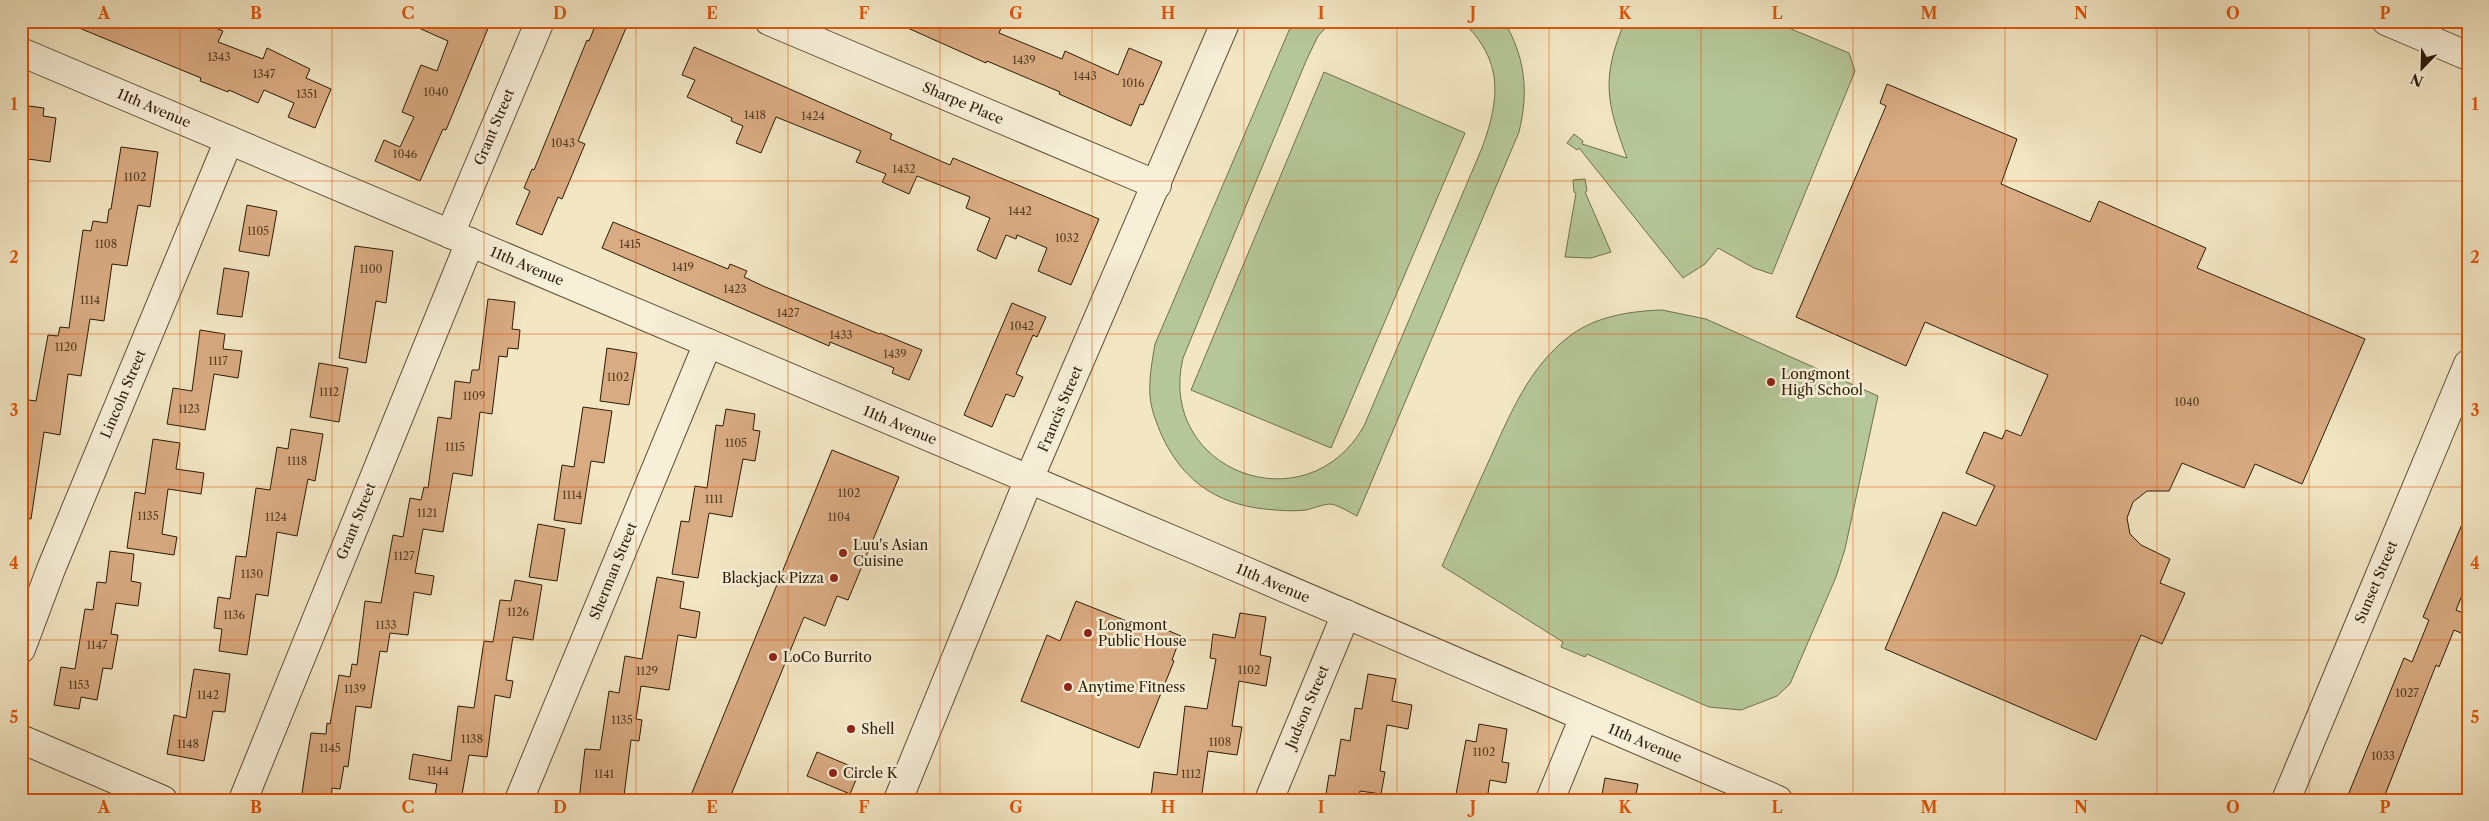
<svg xmlns="http://www.w3.org/2000/svg" width="2489" height="821" viewBox="0 0 2489 821" font-family="'Libre Caslon Text',serif">
<style>
.green{fill:#b5c698;stroke:#70704e}
.building{fill:#d9ab82;stroke:#2c1b05}
.lines{fill:none;stroke-linecap:round;stroke-linejoin:round}
.minor-casing{stroke:#5e4e34;stroke-width:30}
.minor{stroke:#f7efd8;stroke-width:28}
.grid{fill:none;stroke:#df560c;stroke-width:1;stroke-opacity:0.55}
.poi-dot{fill:#8f2418;stroke:#f7efd8;stroke-width:2}
.labels{text-anchor:middle;stroke-width:5;stroke-linejoin:round;paint-order:stroke}
.number-label{font-size:11px;fill:#573f24}
.street-label{font-size:14px;fill:#2c1b05;stroke:#f7efd8}
.poi-label{font-size:14px;fill:#2c1b05;stroke:#f7efd8;text-anchor:start}
.neatline{fill:none;stroke:#df560c;stroke-width:2}
.grid-label{font-size:16px;text-anchor:middle;font-weight:bold;fill:#df560c}
</style>
<rect width="100%" height="100%" fill="#f2e6c3"/>
<filter id="stains"><feTurbulence type="fractalNoise" baseFrequency=".004" numOctaves="4"/><feColorMatrix values="0 0 0 0 .2 0 0 0 0 .09 0 0 0 0 .02 0 0 0 .5 -.17"/></filter>
<radialGradient id="worn" r=".72"><stop offset=".6" stop-color="#630" stop-opacity="0"/><stop offset="1" stop-color="#630" stop-opacity=".3"/></radialGradient>
<g class="green">
<path d="M 1293,21 L 1332,21 L 1318,36 L 1306,61 L 1183,358 C 1156,470 1306,528 1364,426 L 1482,148 C 1500,98 1504,61 1462,21 L 1504,21 C 1525,57 1529,91 1519,132 L 1357,516 C 1349,512 1337,504 1329,504 C 1321,505 1314,508 1306,510 C 1297,511 1286,511 1276,510 C 1222,507 1185,485 1162,436 C 1157,424 1151,410 1150,396 C 1149,378 1152,361 1155,344 Z"/>
<path d="M 1625,21 L 1772,21 L 1849,53 L 1855,71 L 1772,274 L 1754,268 L 1718,248 L 1705,264 L 1683,278 L 1579,148 L 1577,150 L 1567,143 L 1574,134 L 1583,141 L 1582,144 L 1627,158 C 1606,101 1601,78 1625,21 Z"/>
<path d="M 1324,72 L 1465,133 L 1331,448 L 1191,390 Z"/>
<path d="M 1585,179 L 1587,191 L 1585,192 L 1611,252 L 1591,258 L 1565,257 L 1576,193 L 1574,192 L 1573,180 Z"/>
<path d="M 1662,310 L 1706,319 L 1878,396 L 1845,549 L 1836,577 L 1790,684 L 1777,696 L 1741,710 L 1709,707 L 1587,654 L 1585,657 L 1561,647 L 1563,642 L 1442,566 C 1457,532 1472,498 1487,465 C 1509,417 1528,367 1571,335 C 1597,316 1631,311 1662,310 Z"/>
</g>
<g class="building">
<path d="M 62,21 L 198,21 L 223,31 L 218,42 L 263,59 L 267,48 L 310,69 L 306,78 L 331,89 L 315,128 L 288,117 L 294,103 L 264,90 L 258,103 L 229,90 L 228,92 L 200,81 L 201,78 Z"/>
<path d="M 403,21 L 491,21 L 446,130 L 443,129 L 420,181 L 375,161 L 384,140 L 400,147 L 414,117 L 402,112 L 421,65 L 437,71 L 448,41 Z"/>
<path d="M 597,21 L 629,21 L 578,141 L 585,144 L 562,199 L 558,197 L 542,235 L 516,224 L 530,191 L 524,188 L 532,169 L 534,170 L 587,40 L 589,41 Z"/>
<path d="M 892,21 L 985,21 L 1001,28 L 999,33 L 1062,59 L 1065,51 L 1118,75 L 1129,48 L 1162,62 L 1143,105 L 1140,104 L 1131,126 L 1059,94 L 1060,92 L 987,61 L 986,63 Z"/>
<path d="M 694,47 L 892,134 L 890,139 L 950,165 L 953,158 L 1099,219 L 1071,285 L 1038,271 L 1047,248 L 1017,235 L 1016,239 L 1006,235 L 996,259 L 977,250 L 990,218 L 966,208 L 970,197 L 917,176 L 909,194 L 882,182 L 886,174 L 856,162 L 861,151 L 776,117 L 761,153 L 736,143 L 743,126 L 731,121 L 732,118 L 687,97 L 695,80 L 682,75 Z"/>
<path d="M 1887,84 L 2017,139 L 2001,184 L 2090,222 L 2099,201 L 2206,248 L 2197,268 L 2365,339 L 2302,484 L 2255,464 L 2244,488 L 2182,463 L 2169,491 L 2147,491 L 2133,502 L 2127,518 L 2130,534 L 2141,545 L 2170,559 L 2160,583 L 2185,593 L 2162,644 L 2141,635 L 2096,740 L 1885,649 L 1943,512 L 1976,526 L 1995,486 L 1966,473 L 1984,432 L 2002,439 L 2006,430 L 2021,436 L 2048,375 L 1925,322 L 1906,366 L 1796,317 L 1886,106 L 1880,103 Z"/>
<path d="M 21,105 L 44,108 L 43,116 L 56,118 L 50,162 L 21,158 Z"/>
<path d="M 121,147 L 158,152 L 150,207 L 138,205 L 127,266 L 112,264 L 104,321 L 90,319 L 81,376 L 68,374 L 60,435 L 44,432 L 31,519 L 21,518 L 21,399 L 36,401 L 48,335 L 58,336 L 60,327 L 69,328 L 83,230 L 91,231 L 93,221 L 107,223 L 109,209 L 111,209 Z"/>
<path d="M 247,205 L 277,211 L 269,256 L 239,251 Z"/>
<path d="M 613,222 L 728,269 L 730,264 L 747,271 L 744,277 L 763,286 L 879,334 L 880,333 L 922,350 L 909,380 L 892,373 L 894,368 L 830,342 L 829,346 L 806,336 L 602,248 Z"/>
<path d="M 355,246 L 393,251 L 386,303 L 376,301 L 366,363 L 339,358 Z"/>
<path d="M 224,268 L 249,272 L 242,317 L 217,314 Z"/>
<path d="M 488,299 L 515,302 L 512,329 L 520,330 L 518,349 L 508,348 L 507,357 L 499,356 L 492,414 L 480,412 L 472,476 L 453,473 L 443,532 L 423,529 L 415,573 L 434,576 L 431,595 L 414,592 L 408,635 L 390,633 L 387,652 L 380,651 L 371,708 L 356,706 L 348,767 L 344,766 L 340,789 L 332,788 L 331,800 L 301,800 L 311,733 L 326,734 L 327,723 L 330,724 L 339,675 L 350,677 L 352,664 L 357,665 L 365,601 L 381,603 L 393,535 L 403,537 L 410,498 L 421,500 L 424,487 L 428,488 L 438,417 L 451,419 L 455,381 L 470,383 L 472,370 L 479,370 Z"/>
<path d="M 1012,303 L 1046,317 L 1037,337 L 1033,335 L 1016,374 L 1023,377 L 1014,397 L 1006,394 L 992,427 L 964,415 Z"/>
<path d="M 200,330 L 225,334 L 223,349 L 242,351 L 238,378 L 214,374 L 205,430 L 167,424 L 173,388 L 192,391 Z"/>
<path d="M 607,348 L 637,353 L 629,405 L 600,401 Z"/>
<path d="M 319,363 L 348,368 L 339,422 L 310,417 Z"/>
<path d="M 583,407 L 612,411 L 604,463 L 591,461 L 581,524 L 554,520 L 562,465 L 574,467 Z"/>
<path d="M 726,409 L 755,414 L 753,430 L 760,431 L 755,461 L 743,459 L 732,517 L 709,513 L 698,578 L 672,574 L 681,521 L 689,522 L 695,486 L 707,488 L 716,425 L 723,426 Z"/>
<path d="M 291,429 L 323,434 L 315,481 L 308,479 L 297,536 L 277,532 L 268,596 L 256,594 L 247,655 L 219,651 L 222,629 L 214,628 L 218,597 L 230,599 L 236,556 L 246,557 L 256,488 L 270,490 L 277,447 L 288,449 Z"/>
<path d="M 153,439 L 180,443 L 176,469 L 204,473 L 201,494 L 168,489 L 162,534 L 177,537 L 174,555 L 127,548 L 135,492 L 145,494 Z"/>
<path d="M 832,450 L 899,477 L 848,600 L 837,596 L 825,626 L 804,617 L 729,800 L 689,800 Z"/>
<path d="M 2468,510 L 2468,581 L 2456,610 L 2468,615 L 2468,636 L 2454,630 L 2439,667 L 2436,665 L 2383,800 L 2346,800 L 2404,658 L 2412,662 L 2429,620 L 2423,617 Z"/>
<path d="M 538,524 L 565,529 L 557,581 L 529,577 Z"/>
<path d="M 110,551 L 134,554 L 131,581 L 141,583 L 138,606 L 116,603 L 111,634 L 118,635 L 112,669 L 103,668 L 97,700 L 81,697 L 79,709 L 54,705 L 61,667 L 75,669 L 85,609 L 93,610 L 97,582 L 106,583 Z"/>
<path d="M 657,577 L 684,582 L 680,608 L 700,612 L 696,638 L 678,635 L 669,690 L 641,686 L 636,719 L 642,720 L 639,741 L 631,740 L 624,796 L 607,794 L 607,800 L 579,800 L 585,749 L 600,750 L 609,691 L 619,693 L 625,656 L 642,659 Z"/>
<path d="M 515,580 L 542,585 L 533,640 L 513,637 L 506,680 L 513,681 L 510,698 L 495,695 L 487,757 L 469,755 L 461,800 L 434,800 L 437,784 L 409,779 L 413,754 L 451,761 L 458,706 L 474,708 L 484,641 L 493,642 L 500,600 L 511,601 Z"/>
<path d="M 1076,601 L 1152,631 L 1155,625 L 1181,636 L 1172,660 L 1174,661 L 1139,748 L 1021,701 L 1047,635 L 1060,641 Z"/>
<path d="M 1240,613 L 1266,617 L 1260,655 L 1271,657 L 1266,686 L 1239,681 L 1232,726 L 1242,727 L 1237,755 L 1208,751 L 1201,800 L 1151,797 L 1154,772 L 1177,775 L 1185,706 L 1207,709 L 1216,659 L 1210,658 L 1213,634 L 1235,638 Z"/>
<path d="M 194,669 L 230,674 L 225,712 L 213,711 L 204,761 L 167,754 L 174,715 L 186,718 Z"/>
<path d="M 1368,674 L 1396,679 L 1392,701 L 1412,705 L 1408,729 L 1387,725 L 1380,771 L 1385,772 L 1381,794 L 1360,791 L 1359,800 L 1325,800 L 1329,775 L 1335,776 L 1341,739 L 1350,741 L 1355,708 L 1362,709 Z"/>
<path d="M 1479,724 L 1507,729 L 1502,762 L 1509,763 L 1506,783 L 1490,780 L 1487,800 L 1455,800 L 1466,740 L 1476,742 Z"/>
<path d="M 817,752 L 860,770 L 850,794 L 807,776 Z"/>
<path d="M 1605,778 L 1638,784 L 1635,800 L 1601,800 Z"/>
</g>
<g class="lines">
<defs>
<g id="minor">
<path d="M 769,21 L 1157,185"/>
<path d="M 2386,21 L 2468,56"/>
<path d="M 21,52 L 1194,549 L 1778,800"/>
<path d="M 450,234 L 540,21"/>
<path d="M 21,649 L 51,569 L 229,140"/>
<path d="M 21,739 L 163,800"/>
<path d="M 243,800 L 470,242"/>
<path d="M 519,800 L 708,343"/>
<path d="M 898,800 L 1029,479 L 1226,21"/>
<path d="M 1269,800 L 1346,614"/>
<path d="M 1550,800 L 1584,717"/>
<path d="M 2286,800 L 2468,364"/>
</g>
</defs>
<use href="#minor" class="minor-casing"/>
<use href="#minor" class="minor"/>
</g>
<path class="grid" d="M 180,21 L 180,800M 332,21 L 332,800M 484,21 L 484,800M 636,21 L 636,800M 788,21 L 788,800M 940,21 L 940,800M 1092,21 L 1092,800M 1244,21 L 1244,800M 1397,21 L 1397,800M 1549,21 L 1549,800M 1701,21 L 1701,800M 1853,21 L 1853,800M 2005,21 L 2005,800M 2157,21 L 2157,800M 2309,21 L 2309,800M 21,181 L 2468,181M 21,334 L 2468,334M 21,487 L 2468,487M 21,640 L 2468,640"/>
<g class="poi-dot">
<circle cx="1771" cy="382" r="5"/>
<circle cx="843" cy="553" r="5"/>
<circle cx="834" cy="578" r="5"/>
<circle cx="1088" cy="633" r="5"/>
<circle cx="773" cy="657" r="5"/>
<circle cx="1068" cy="687" r="5"/>
<circle cx="851" cy="729" r="5"/>
<circle cx="833" cy="773" r="5"/>
</g>
<g class="labels">
<g class="number-label">
<text x="219" y="61">1343</text>
<text x="1024" y="64">1439</text>
<text x="264" y="78">1347</text>
<text x="1085" y="80">1443</text>
<text x="1133" y="87">1016</text>
<text x="436" y="96">1040</text>
<text x="307" y="98">1351</text>
<text x="755" y="119">1418</text>
<text x="813" y="120">1424</text>
<text x="563" y="147">1043</text>
<text x="405" y="158">1046</text>
<text x="904" y="173">1432</text>
<text x="135" y="181">1102</text>
<text x="1020" y="215">1442</text>
<text x="258" y="235">1105</text>
<text x="1067" y="242">1032</text>
<text x="106" y="248">1108</text>
<text x="630" y="248">1415</text>
<text x="683" y="271">1419</text>
<text x="371" y="273">1100</text>
<text x="735" y="293">1423</text>
<text x="90" y="304">1114</text>
<text x="788" y="317">1427</text>
<text x="1022" y="330">1042</text>
<text x="841" y="339">1433</text>
<text x="66" y="351">1120</text>
<text x="895" y="358">1439</text>
<text x="218" y="365">1117</text>
<text x="618" y="381">1102</text>
<text x="329" y="396">1112</text>
<text x="474" y="400">1109</text>
<text x="2187" y="406">1040</text>
<text x="189" y="413">1123</text>
<text x="736" y="447">1105</text>
<text x="455" y="451">1115</text>
<text x="297" y="465">1118</text>
<text x="849" y="497">1102</text>
<text x="572" y="499">1114</text>
<text x="714" y="503">1111</text>
<text x="427" y="517">1121</text>
<text x="148" y="520">1135</text>
<text x="276" y="521">1124</text>
<text x="839" y="521">1104</text>
<text x="404" y="560">1127</text>
<text x="252" y="578">1130</text>
<text x="518" y="616">1126</text>
<text x="234" y="619">1136</text>
<text x="386" y="629">1133</text>
<text x="97" y="649">1147</text>
<text x="1249" y="674">1102</text>
<text x="647" y="675">1129</text>
<text x="79" y="689">1153</text>
<text x="355" y="693">1139</text>
<text x="2407" y="697">1027</text>
<text x="208" y="699">1142</text>
<text x="622" y="724">1135</text>
<text x="472" y="743">1138</text>
<text x="1220" y="746">1108</text>
<text x="188" y="748">1148</text>
<text x="330" y="752">1145</text>
<text x="1484" y="756">1102</text>
<text x="2383" y="760">1033</text>
<text x="438" y="775">1144</text>
<text x="604" y="778">1141</text>
<text x="1191" y="778">1112</text>
</g>
<g class="street-label">
<text transform="translate(963 103) rotate(23)" y="5">Sharpe Place</text>
<text transform="translate(154 108) rotate(23)" y="5">11th Avenue</text>
<text transform="translate(494 127) rotate(-67)" y="5">Grant Street</text>
<text transform="translate(527 266) rotate(23)" y="5">11th Avenue</text>
<text transform="translate(123 394) rotate(-67)" y="5">Lincoln Street</text>
<text transform="translate(1060 409) rotate(-67)" y="5">Francis Street</text>
<text transform="translate(900 425) rotate(23)" y="5">11th Avenue</text>
<text transform="translate(356 521) rotate(-68)" y="5">Grant Street</text>
<text transform="translate(613 571) rotate(-68)" y="5">Sherman Street</text>
<text transform="translate(2376 582) rotate(-67)" y="5">Sunset Street</text>
<text transform="translate(1273 583) rotate(23)" y="5">11th Avenue</text>
<text transform="translate(1307 707) rotate(-67)" y="5">Judson Street</text>
<text transform="translate(1645 743) rotate(23)" y="5">11th Avenue</text>
</g>
<g class="poi-label">
<text x="1781" y="379">Longmont<tspan x="1781" dy="16">High School</tspan></text>
<text x="853" y="550">Luu's Asian<tspan x="853" dy="16">Cuisine</tspan></text>
<text x="824" y="583" text-anchor="end">Blackjack Pizza</text>
<text x="1098" y="630">Longmont<tspan x="1098" dy="16">Public House</tspan></text>
<text x="783" y="662">LoCo Burrito</text>
<text x="1078" y="692">Anytime Fitness</text>
<text x="861" y="734">Shell</text>
<text x="843" y="778">Circle K</text>
</g>
</g>
<rect width="2489" height="821" fill="none" stroke="#f2e6c3" stroke-width="55"/>
<g transform="translate(2422 68) rotate(203)" stroke="#f7efd8" stroke-width="4" paint-order="stroke">
<path d="M0-4L9 19L0 12L-9 19Z" fill="#2c1b05"/>
<text y="-8" font-size="14" font-weight="bold" text-anchor="middle" fill="#2c1b05">N</text>
</g>
<rect x="28" y="28" width="2434" height="766" class="neatline"/>
<g class="grid-label">
<text x="104" y="19">A</text>
<text x="256" y="19">B</text>
<text x="408" y="19">C</text>
<text x="560" y="19">D</text>
<text x="712" y="19">E</text>
<text x="864" y="19">F</text>
<text x="1016" y="19">G</text>
<text x="1168" y="19">H</text>
<text x="1321" y="19">I</text>
<text x="1473" y="19">J</text>
<text x="1625" y="19">K</text>
<text x="1777" y="19">L</text>
<text x="1929" y="19">M</text>
<text x="2081" y="19">N</text>
<text x="2233" y="19">O</text>
<text x="2385" y="19">P</text>
<text x="14" y="110">1</text>
<text x="2475" y="110">1</text>
<text x="14" y="263">2</text>
<text x="2475" y="263">2</text>
<text x="14" y="416">3</text>
<text x="2475" y="416">3</text>
<text x="14" y="569">4</text>
<text x="2475" y="569">4</text>
<text x="14" y="723">5</text>
<text x="2475" y="723">5</text>
<text x="104" y="813">A</text>
<text x="256" y="813">B</text>
<text x="408" y="813">C</text>
<text x="560" y="813">D</text>
<text x="712" y="813">E</text>
<text x="864" y="813">F</text>
<text x="1016" y="813">G</text>
<text x="1168" y="813">H</text>
<text x="1321" y="813">I</text>
<text x="1473" y="813">J</text>
<text x="1625" y="813">K</text>
<text x="1777" y="813">L</text>
<text x="1929" y="813">M</text>
<text x="2081" y="813">N</text>
<text x="2233" y="813">O</text>
<text x="2385" y="813">P</text>
</g>
<rect width="100%" height="100%" filter="url(#stains)"/>
<rect width="100%" height="100%" fill="url(#worn)"/>
</svg>
